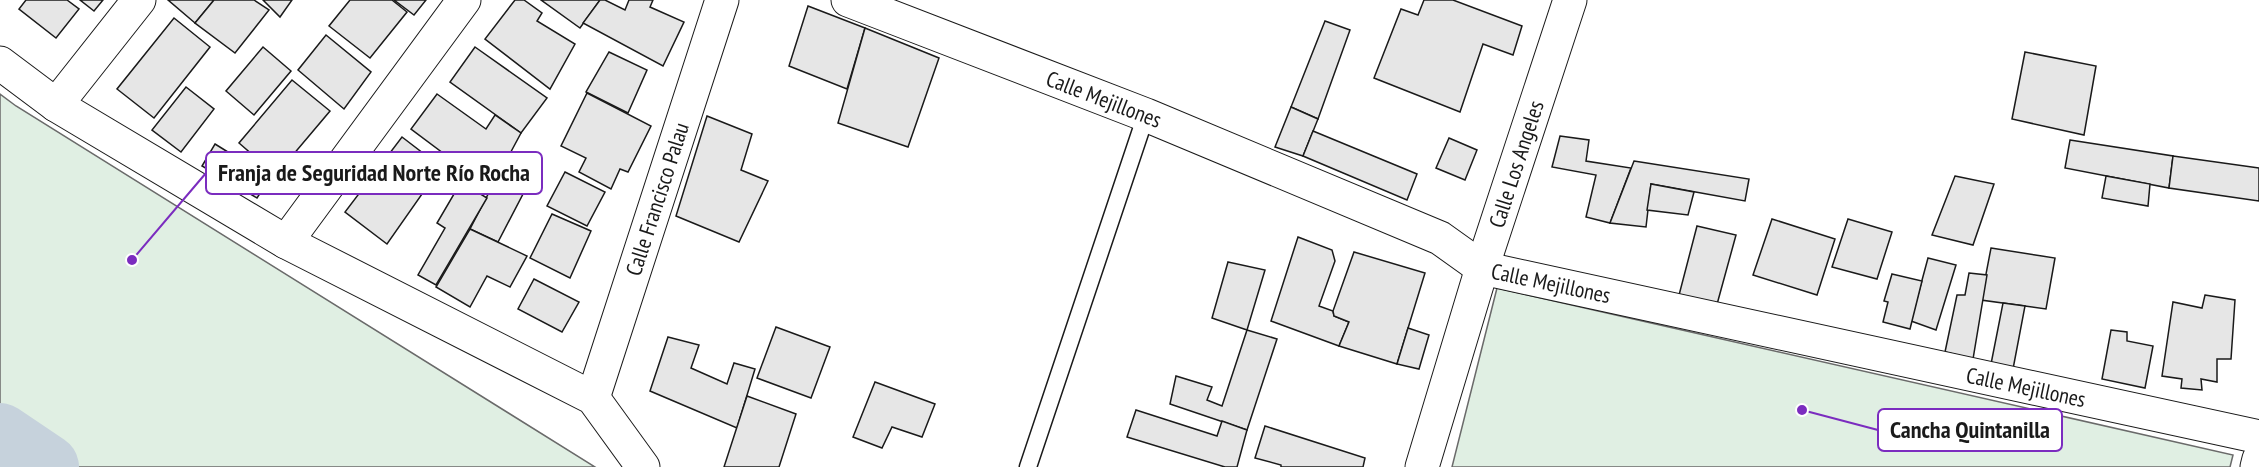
<svg xmlns="http://www.w3.org/2000/svg" width="2259" height="467" viewBox="0 0 2259 467" font-family="'PT Sans Narrow',sans-serif">
<style>
.green{fill:#e0efe3;stroke:#6a6a6a;stroke-width:1.5}
.lines{fill:none;stroke-linecap:round;stroke-linejoin:round}
.river{stroke:#c6d2dc;stroke-width:66}
.building{fill:#e6e6e6;stroke:#1a1a1a;stroke-width:1.5}
.lane-casing{stroke:#1a1a1a;stroke-width:19}
.street-casing{stroke:#1a1a1a;stroke-width:35}
.lane{stroke:#fff;stroke-width:16}
.street{stroke:#fff;stroke-width:33}
.labels{text-anchor:middle;stroke-width:4.5;stroke-linejoin:round;paint-order:stroke}
.street-label{font-size:22px;fill:#1a1a1a;stroke:#fff}
.leader{fill:none;stroke:#7b2cbf;stroke-width:2}
.callout-dot{fill:#7b2cbf;stroke:#fff;stroke-width:2}
.callout{fill:#fff;stroke:#7b2cbf;stroke-width:2}
.callout-label{font-size:24px;text-anchor:middle;font-weight:bold;fill:#1a1a1a}
</style>
<rect width="100%" height="100%" fill="#fff"/>
<g class="green">
<path d="M 0,94 L 16,106 L 595,467 L 71,467 L 0,414 Z"/>
<path d="M 1497,288 L 2233,455 L 2230,467 L 1452,467 Z"/>
</g>
<g class="lines">
<path class="river" d="M 0,436 L 46,467"/>
</g>
<g class="building">
<path d="M 26,0 L 67,0 L 79,9 L 56,38 L 19,9 Z"/>
<path d="M 80,0 L 103,0 L 94,11 Z"/>
<path d="M 168,0 L 214,0 L 195,23 Z"/>
<path d="M 214,0 L 254,0 L 269,10 L 235,53 L 195,23 Z"/>
<path d="M 263,0 L 292,0 L 280,17 Z"/>
<path d="M 350,0 L 392,0 L 407,12 L 370,58 L 329,26 Z"/>
<path d="M 394,0 L 426,0 L 414,15 Z"/>
<path d="M 515,0 L 524,0 L 542,13 L 537,21 L 575,44 L 550,89 L 485,39 Z"/>
<path d="M 541,0 L 600,0 L 580,28 Z"/>
<path d="M 600,0 L 605,0 L 625,10 L 629,0 L 653,0 L 650,7 L 684,22 L 663,66 L 583,23 Z"/>
<path d="M 1424,0 L 1453,0 L 1522,26 L 1513,55 L 1483,44 L 1460,112 L 1374,78 L 1401,9 L 1418,15 Z"/>
<path d="M 808,6 L 865,28 L 847,89 L 789,66 Z"/>
<path d="M 174,18 L 210,47 L 154,118 L 117,89 Z"/>
<path d="M 1325,21 L 1350,30 L 1318,119 L 1291,107 Z"/>
<path d="M 865,28 L 939,58 L 908,147 L 838,123 Z"/>
<path d="M 326,35 L 371,72 L 344,109 L 298,70 Z"/>
<path d="M 263,47 L 291,71 L 254,115 L 226,91 Z"/>
<path d="M 475,47 L 547,98 L 521,133 L 450,82 Z"/>
<path d="M 609,52 L 647,70 L 628,113 L 586,92 Z"/>
<path d="M 2025,52 L 2096,66 L 2084,135 L 2012,119 Z"/>
<path d="M 292,80 L 330,111 L 276,175 L 239,143 Z"/>
<path d="M 186,87 L 214,109 L 181,152 L 152,130 Z"/>
<path d="M 587,93 L 651,126 L 628,172 L 620,169 L 611,189 L 579,172 L 586,158 L 561,146 Z"/>
<path d="M 437,94 L 486,129 L 495,115 L 521,133 L 491,189 L 411,129 Z"/>
<path d="M 1291,107 L 1318,119 L 1303,156 L 1275,147 Z"/>
<path d="M 707,116 L 752,134 L 741,170 L 768,181 L 739,242 L 676,216 Z"/>
<path d="M 1313,131 L 1417,174 L 1407,200 L 1303,156 Z"/>
<path d="M 1560,136 L 1589,140 L 1586,161 L 1631,168 L 1610,223 L 1586,217 L 1596,175 L 1552,167 Z"/>
<path d="M 402,137 L 441,167 L 387,244 L 345,212 Z"/>
<path d="M 1449,138 L 1477,150 L 1465,180 L 1436,168 Z"/>
<path d="M 2070,140 L 2173,156 L 2169,188 L 2065,168 Z"/>
<path d="M 215,144 L 270,178 L 257,198 L 202,166 Z"/>
<path d="M 2173,156 L 2259,168 L 2259,201 L 2169,188 Z"/>
<path d="M 1634,161 L 1749,179 L 1745,201 L 1651,184 L 1646,227 L 1610,223 Z"/>
<path d="M 565,172 L 605,192 L 587,226 L 547,206 Z"/>
<path d="M 1955,176 L 1994,184 L 1973,245 L 1932,235 Z"/>
<path d="M 2106,176 L 2150,184 L 2148,206 L 2102,198 Z"/>
<path d="M 496,179 L 523,194 L 498,242 L 470,229 Z"/>
<path d="M 461,182 L 487,198 L 436,285 L 418,275 L 445,228 L 437,223 Z"/>
<path d="M 1651,184 L 1694,192 L 1688,215 L 1647,210 Z"/>
<path d="M 552,214 L 591,231 L 570,278 L 530,258 Z"/>
<path d="M 1772,219 L 1835,239 L 1817,295 L 1753,275 Z"/>
<path d="M 1848,219 L 1892,232 L 1877,279 L 1832,267 Z"/>
<path d="M 1697,226 L 1736,235 L 1716,308 L 1678,299 Z"/>
<path d="M 470,229 L 527,256 L 510,287 L 487,276 L 470,307 L 436,287 Z"/>
<path d="M 1298,237 L 1332,250 L 1335,261 L 1319,306 L 1333,311 L 1334,316 L 1349,322 L 1339,346 L 1271,321 Z"/>
<path d="M 1991,248 L 2055,258 L 2046,309 L 1981,300 Z"/>
<path d="M 1354,252 L 1425,273 L 1397,364 L 1339,346 L 1349,322 L 1334,316 L 1333,311 Z"/>
<path d="M 1928,258 L 1956,265 L 1936,330 L 1911,321 Z"/>
<path d="M 1228,262 L 1265,270 L 1247,330 L 1212,318 Z"/>
<path d="M 1969,273 L 1987,275 L 1973,359 L 1945,352 L 1957,295 L 1965,295 Z"/>
<path d="M 1892,274 L 1922,281 L 1910,329 L 1883,322 L 1888,302 L 1884,301 Z"/>
<path d="M 534,279 L 579,302 L 562,332 L 518,309 Z"/>
<path d="M 2205,295 L 2235,300 L 2231,359 L 2217,359 L 2217,382 L 2201,379 L 2202,390 L 2181,388 L 2182,379 L 2162,376 L 2173,302 L 2202,308 Z"/>
<path d="M 2003,303 L 2025,306 L 2013,369 L 1991,364 Z"/>
<path d="M 776,327 L 830,347 L 811,398 L 757,378 Z"/>
<path d="M 1408,328 L 1429,335 L 1419,369 L 1397,364 Z"/>
<path d="M 1247,330 L 1277,339 L 1247,430 L 1170,404 L 1176,376 L 1212,387 L 1207,400 L 1222,406 Z"/>
<path d="M 2111,330 L 2127,332 L 2127,341 L 2153,346 L 2145,388 L 2102,379 Z"/>
<path d="M 668,337 L 699,345 L 691,368 L 727,384 L 734,363 L 755,369 L 737,428 L 650,391 Z"/>
<path d="M 875,382 L 935,404 L 922,437 L 892,427 L 882,448 L 853,437 Z"/>
<path d="M 747,396 L 796,414 L 779,467 L 724,467 Z"/>
<path d="M 1136,410 L 1217,436 L 1222,421 L 1247,430 L 1237,467 L 1225,467 L 1127,437 Z"/>
<path d="M 1265,426 L 1365,458 L 1363,467 L 1281,467 L 1281,465 L 1255,458 Z"/>
</g>
<g class="lines">
<defs>
<path id="lane" d="M 1028,467 L 1146,115"/>
<g id="street">
<path d="M 848,0 L 1146,115 L 1440,238 L 1482,268 L 2259,437"/>
<path d="M 0,63 L 56,105 L 286,242 L 593,398 L 643,467"/>
<path d="M 56,105 L 139,0"/>
<path d="M 286,242 L 464,0"/>
<path d="M 593,398 L 722,0"/>
<path d="M 1422,467 L 1482,268 L 1570,0"/>
<path d="M 2257,467 L 2259,459"/>
</g>
</defs>
<use href="#lane" class="lane-casing"/>
<use href="#street" class="street-casing"/>
<use href="#lane" class="lane"/>
<use href="#street" class="street"/>
</g>
<g class="labels">
<g class="street-label">
<text transform="translate(1104 99) rotate(21)" y="8">Calle Mejillones</text>
<text transform="translate(1516 164) rotate(-72)" y="8">Calle Los Angeles</text>
<text transform="translate(657 199) rotate(-72)" y="8">Calle Francisco Palau</text>
<text transform="translate(1551 283) rotate(12)" y="8">Calle Mejillones</text>
<text transform="translate(2026 387) rotate(12)" y="8">Calle Mejillones</text>
</g>
</g>
<path class="leader" d="M132 260L206 173M1802 410L1878 430"/>
<g class="callout-dot">
<circle cx="132" cy="260" r="6"/>
<circle cx="1802" cy="410" r="6"/>
</g>
<g class="callout">
<rect x="206" y="152" width="336" height="42" rx="6"/>
<rect x="1878" y="409" width="184" height="42" rx="6"/>
</g>
<g class="callout-label">
<text x="374" y="181">Franja de Seguridad Norte Río Rocha</text>
<text x="1970" y="438">Cancha Quintanilla</text>
</g>
</svg>
